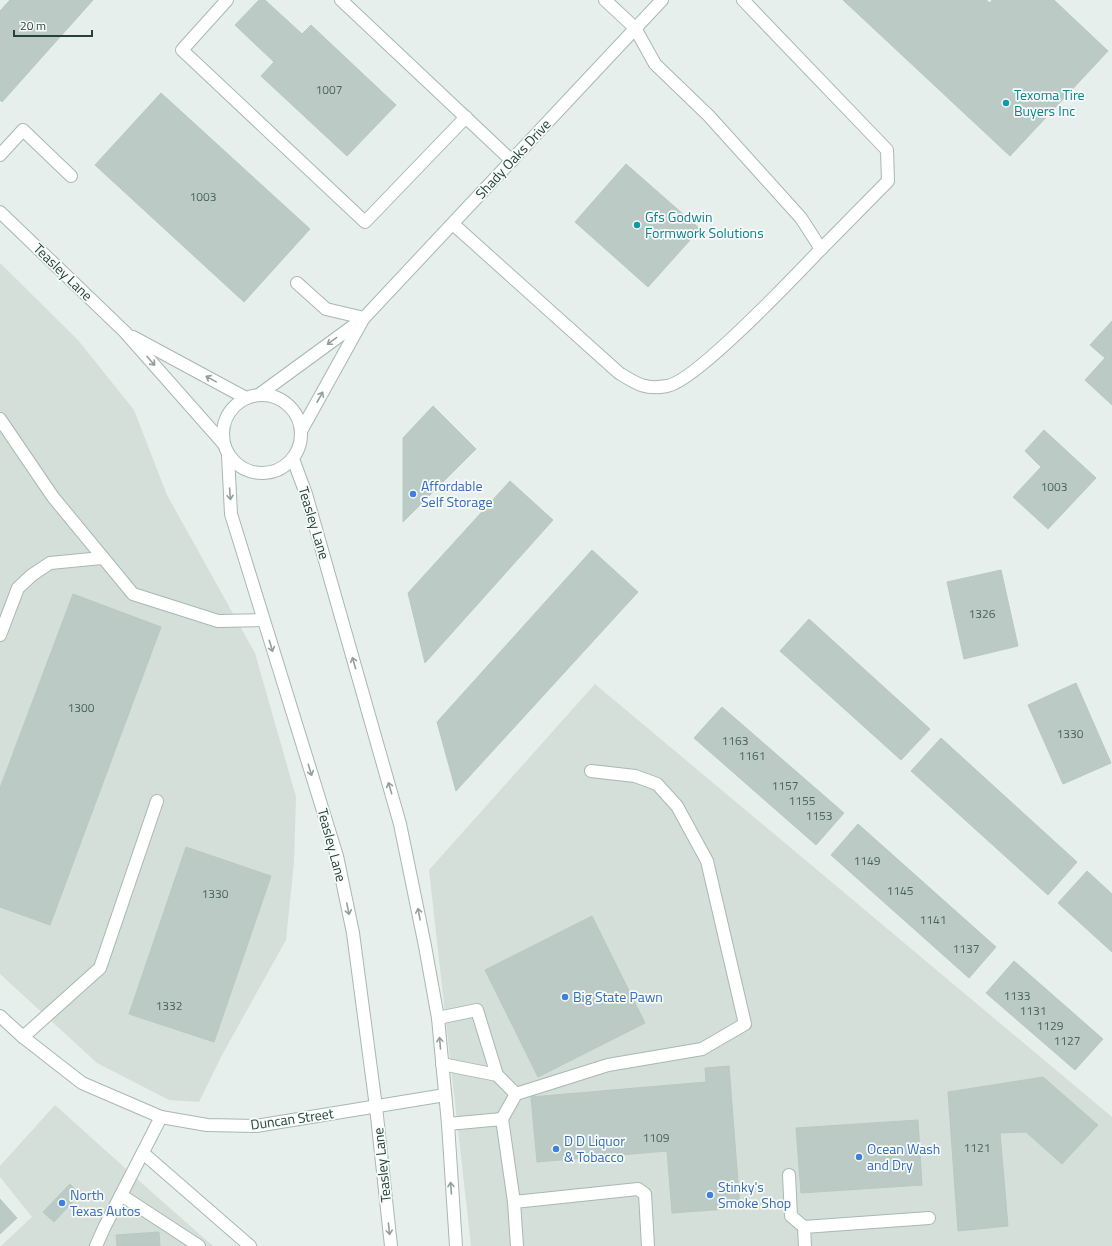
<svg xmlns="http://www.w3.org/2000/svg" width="1112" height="1246" viewBox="0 0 1112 1246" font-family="'Titillium Web',sans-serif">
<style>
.built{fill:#d4dfda}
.building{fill:#bbcac4;stroke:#b8c9c2}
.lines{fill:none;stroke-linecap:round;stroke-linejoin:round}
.service-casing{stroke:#a8b8b2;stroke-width:14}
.minor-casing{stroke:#a8b8b2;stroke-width:14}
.tertiary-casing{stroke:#a8b8b2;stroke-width:14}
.service{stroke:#fff;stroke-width:12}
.minor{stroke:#fff;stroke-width:12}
.tertiary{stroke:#fff;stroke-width:12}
.oneway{stroke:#92a09c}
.culture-dot{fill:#0f9aa8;stroke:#f7fbf9;stroke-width:1.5}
.shop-dot{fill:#3f7fe0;stroke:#f7fbf9;stroke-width:1.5}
.labels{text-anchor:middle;stroke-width:3.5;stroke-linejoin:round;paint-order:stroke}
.number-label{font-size:12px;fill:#4a645c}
.culture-label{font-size:14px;fill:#0d838f;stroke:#f7fbf9;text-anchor:start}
.street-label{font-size:14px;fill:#24423a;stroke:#f7fbf9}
.shop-label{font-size:14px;fill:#366cbe;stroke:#f7fbf9;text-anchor:start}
</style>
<rect width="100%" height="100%" fill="#e6efeb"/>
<g class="built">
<path d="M 0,263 L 78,340 L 134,410 L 167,495 L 255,653 L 296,797 L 294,862 L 286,940 L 221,1057 L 199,1102 L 169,1100 L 97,1063 L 0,974 Z"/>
<path d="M 595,684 L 1112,1117 L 1112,1246 L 471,1246 L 429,870 Z"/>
<path d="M 55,1105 L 155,1195 L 213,1246 L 1,1246 L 32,1217 L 0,1177 L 0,1166 Z"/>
</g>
<g class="building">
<path d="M 10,0 L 93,0 L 2,102 L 0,100 L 0,11 Z"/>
<path d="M 259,0 L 265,0 L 302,34 L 311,25 L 396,105 L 347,156 L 261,76 L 274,62 L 235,25 Z"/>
<path d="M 843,0 L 986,0 L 990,3 L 992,0 L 1054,0 L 1108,51 L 1010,156 Z"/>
<path d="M 161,93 L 310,229 L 244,302 L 95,165 Z"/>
<path d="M 626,164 L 700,229 L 648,287 L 575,222 Z"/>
<path d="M 1112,321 L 1112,405 L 1085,380 L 1105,358 L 1090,345 Z"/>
<path d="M 433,406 L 476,449 L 403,522 L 403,438 Z"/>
<path d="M 1044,430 L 1096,478 L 1048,529 L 1013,497 L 1041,467 L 1025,451 Z"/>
<path d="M 510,481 L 553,520 L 425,663 L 408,593 Z"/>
<path d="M 592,550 L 638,592 L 456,791 L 437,722 Z"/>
<path d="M 1001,570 L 1018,646 L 964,659 L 947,582 Z"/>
<path d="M 73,594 L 161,627 L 50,925 L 0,907 L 0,788 Z"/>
<path d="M 809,619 L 930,729 L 901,760 L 780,651 Z"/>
<path d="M 1076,683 L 1111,763 L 1063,784 L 1028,705 Z"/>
<path d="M 722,707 L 844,813 L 816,845 L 694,738 Z"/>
<path d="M 941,738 L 1077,862 L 1048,895 L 911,771 Z"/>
<path d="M 858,824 L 996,947 L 969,978 L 831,855 Z"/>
<path d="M 186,847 L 271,876 L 214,1042 L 129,1014 Z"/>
<path d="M 1087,871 L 1112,894 L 1112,952 L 1058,903 Z"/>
<path d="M 592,916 L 645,1023 L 538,1077 L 485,970 Z"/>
<path d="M 1014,961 L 1103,1039 L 1075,1070 L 986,993 Z"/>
<path d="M 729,1066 L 740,1208 L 672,1213 L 667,1151 L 537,1162 L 531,1097 L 706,1082 L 705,1068 Z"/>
<path d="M 1043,1077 L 1098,1125 L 1062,1164 L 1026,1132 L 1000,1133 L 1008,1226 L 958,1231 L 948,1092 Z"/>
<path d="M 918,1120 L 922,1185 L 801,1193 L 796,1128 Z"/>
<path d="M 70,1184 L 80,1194 L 54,1222 L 43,1212 Z"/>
<path d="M 0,1199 L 17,1218 L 0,1234 Z"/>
<path d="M 159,1232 L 160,1246 L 117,1246 L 116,1235 Z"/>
</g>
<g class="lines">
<defs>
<g id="service">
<path d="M 227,0 L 182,50 L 365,222 L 466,117"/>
<path d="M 341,0 L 512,161"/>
<path d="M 743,0 L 887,150 L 888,181 L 821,249"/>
<path d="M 0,155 L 23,130 L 71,176"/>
<path d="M 453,224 L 619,373 C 637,384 645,390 667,386 C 695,382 797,274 821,249 L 801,218 L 709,116 L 655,64 L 635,28 L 605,0"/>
<path d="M 297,283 L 326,309 L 364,318"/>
<path d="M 0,419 L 53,497 L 133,594 L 218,621 L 263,620"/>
<path d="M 0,635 L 18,588 L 32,575 L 50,563 L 102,558"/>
<path d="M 438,1018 L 477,1010 L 497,1075"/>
<path d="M 23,1037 L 100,968 L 157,801"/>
<path d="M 442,1064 L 497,1075 L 516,1094"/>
<path d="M 502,1119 L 516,1094 L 608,1065 L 702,1049 L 745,1024 L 707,861 L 677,806 L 657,784 L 635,776 L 591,771"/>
<path d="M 448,1124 L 502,1119 L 514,1202 L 638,1189 L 645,1194 L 648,1246"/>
<path d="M 143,1153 L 250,1246"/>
<path d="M 789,1175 L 791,1216 L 804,1227"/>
<path d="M 121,1195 L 199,1246"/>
<path d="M 514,1202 L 517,1246"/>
<path d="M 96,1246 L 104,1228 L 161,1117"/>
<path d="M 805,1246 L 804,1227 L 929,1218"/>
</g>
<g id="minor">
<path d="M 0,212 L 125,332 L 223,443"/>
<path d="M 133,337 L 246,398"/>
</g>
<g id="tertiary">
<path d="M 260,394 L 364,318 L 662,0"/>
<circle cx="262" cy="434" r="39"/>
<path d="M 301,431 L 362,321"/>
<path d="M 228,455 L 231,514 L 337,856 L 353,933 L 376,1107 L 391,1246"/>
<path d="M 293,459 L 306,494 L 400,824 L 425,946 L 438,1018 L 448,1124 L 456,1246"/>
<path d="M 0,1016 L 23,1037 L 82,1083 L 161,1117 L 207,1125 L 256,1126 L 445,1095"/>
</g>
</defs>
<use href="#service" class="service-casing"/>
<use href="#minor" class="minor-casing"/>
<use href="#tertiary" class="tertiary-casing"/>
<use href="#service" class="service"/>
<use href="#minor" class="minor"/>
<use href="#tertiary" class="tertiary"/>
</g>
<defs><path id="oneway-shaft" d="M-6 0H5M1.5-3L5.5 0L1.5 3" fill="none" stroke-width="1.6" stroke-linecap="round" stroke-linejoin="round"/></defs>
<g class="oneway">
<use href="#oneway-shaft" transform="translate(332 341) rotate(144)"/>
<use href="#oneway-shaft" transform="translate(151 361) rotate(49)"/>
<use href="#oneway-shaft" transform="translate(211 379) rotate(-151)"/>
<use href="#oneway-shaft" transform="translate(320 397) rotate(-61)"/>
<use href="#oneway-shaft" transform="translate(230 494) rotate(86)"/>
<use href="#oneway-shaft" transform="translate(271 646) rotate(73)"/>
<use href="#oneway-shaft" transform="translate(354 663) rotate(-106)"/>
<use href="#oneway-shaft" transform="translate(310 770) rotate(73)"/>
<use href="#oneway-shaft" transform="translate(390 788) rotate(-106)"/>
<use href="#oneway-shaft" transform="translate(348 909) rotate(78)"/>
<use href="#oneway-shaft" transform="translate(419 914) rotate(-101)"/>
<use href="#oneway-shaft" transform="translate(440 1043) rotate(-95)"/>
<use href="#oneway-shaft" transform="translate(451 1188) rotate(-94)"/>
<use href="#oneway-shaft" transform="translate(389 1229) rotate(84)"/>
</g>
<g class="culture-dot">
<circle cx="1006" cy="103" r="4"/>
<circle cx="637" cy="225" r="4"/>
</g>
<g class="shop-dot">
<circle cx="413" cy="494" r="4"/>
<circle cx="565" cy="997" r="4"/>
<circle cx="556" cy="1149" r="4"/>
<circle cx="859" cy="1157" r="4"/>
<circle cx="710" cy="1195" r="4"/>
<circle cx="62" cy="1203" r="4"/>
</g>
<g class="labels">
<g class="number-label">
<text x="329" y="94">1007</text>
<text x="203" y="201">1003</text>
<text x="1054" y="491">1003</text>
<text x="982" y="618">1326</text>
<text x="81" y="712">1300</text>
<text x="1070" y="738">1330</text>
<text x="735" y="745">1163</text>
<text x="752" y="760">1161</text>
<text x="785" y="790">1157</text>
<text x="802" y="805">1155</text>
<text x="819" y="820">1153</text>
<text x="867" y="865">1149</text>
<text x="900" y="895">1145</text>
<text x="215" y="898">1330</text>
<text x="933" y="924">1141</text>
<text x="966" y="953">1137</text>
<text x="1017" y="1000">1133</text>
<text x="169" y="1010">1332</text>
<text x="1033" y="1015">1131</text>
<text x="1050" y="1030">1129</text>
<text x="1067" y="1045">1127</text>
<text x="656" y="1142">1109</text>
<text x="977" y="1152">1121</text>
</g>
<g class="culture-label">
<text x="1014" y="100">Texoma Tire<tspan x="1014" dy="16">Buyers Inc</tspan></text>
<text x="645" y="222">Gfs Godwin<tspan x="645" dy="16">Formwork Solutions</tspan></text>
</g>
<g class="street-label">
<text transform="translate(513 159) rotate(-47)" y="5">Shady Oaks Drive</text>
<text transform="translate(63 272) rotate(44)" y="5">Teasley Lane</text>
<text transform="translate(314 523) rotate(73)" y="5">Teasley Lane</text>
<text transform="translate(332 845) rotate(75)" y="5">Teasley Lane</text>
<text transform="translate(292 1119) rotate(-8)" y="5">Duncan Street</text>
<text transform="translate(382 1165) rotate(-96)" y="5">Teasley Lane</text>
</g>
<g class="shop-label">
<text x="421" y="491">Affordable<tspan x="421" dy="16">Self Storage</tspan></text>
<text x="573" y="1002">Big State Pawn</text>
<text x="564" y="1146">D D Liquor<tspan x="564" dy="16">&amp; Tobacco</tspan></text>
<text x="867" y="1154">Ocean Wash<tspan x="867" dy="16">and Dry</tspan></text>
<text x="718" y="1192">Stinky's<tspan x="718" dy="16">Smoke Shop</tspan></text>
<text x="70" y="1200">North<tspan x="70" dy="16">Texas Autos</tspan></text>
</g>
</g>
<path d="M14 30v6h78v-6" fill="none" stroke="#24423a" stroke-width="2"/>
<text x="20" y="30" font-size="12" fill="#24423a" stroke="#f7fbf9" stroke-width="3" paint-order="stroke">20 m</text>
</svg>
